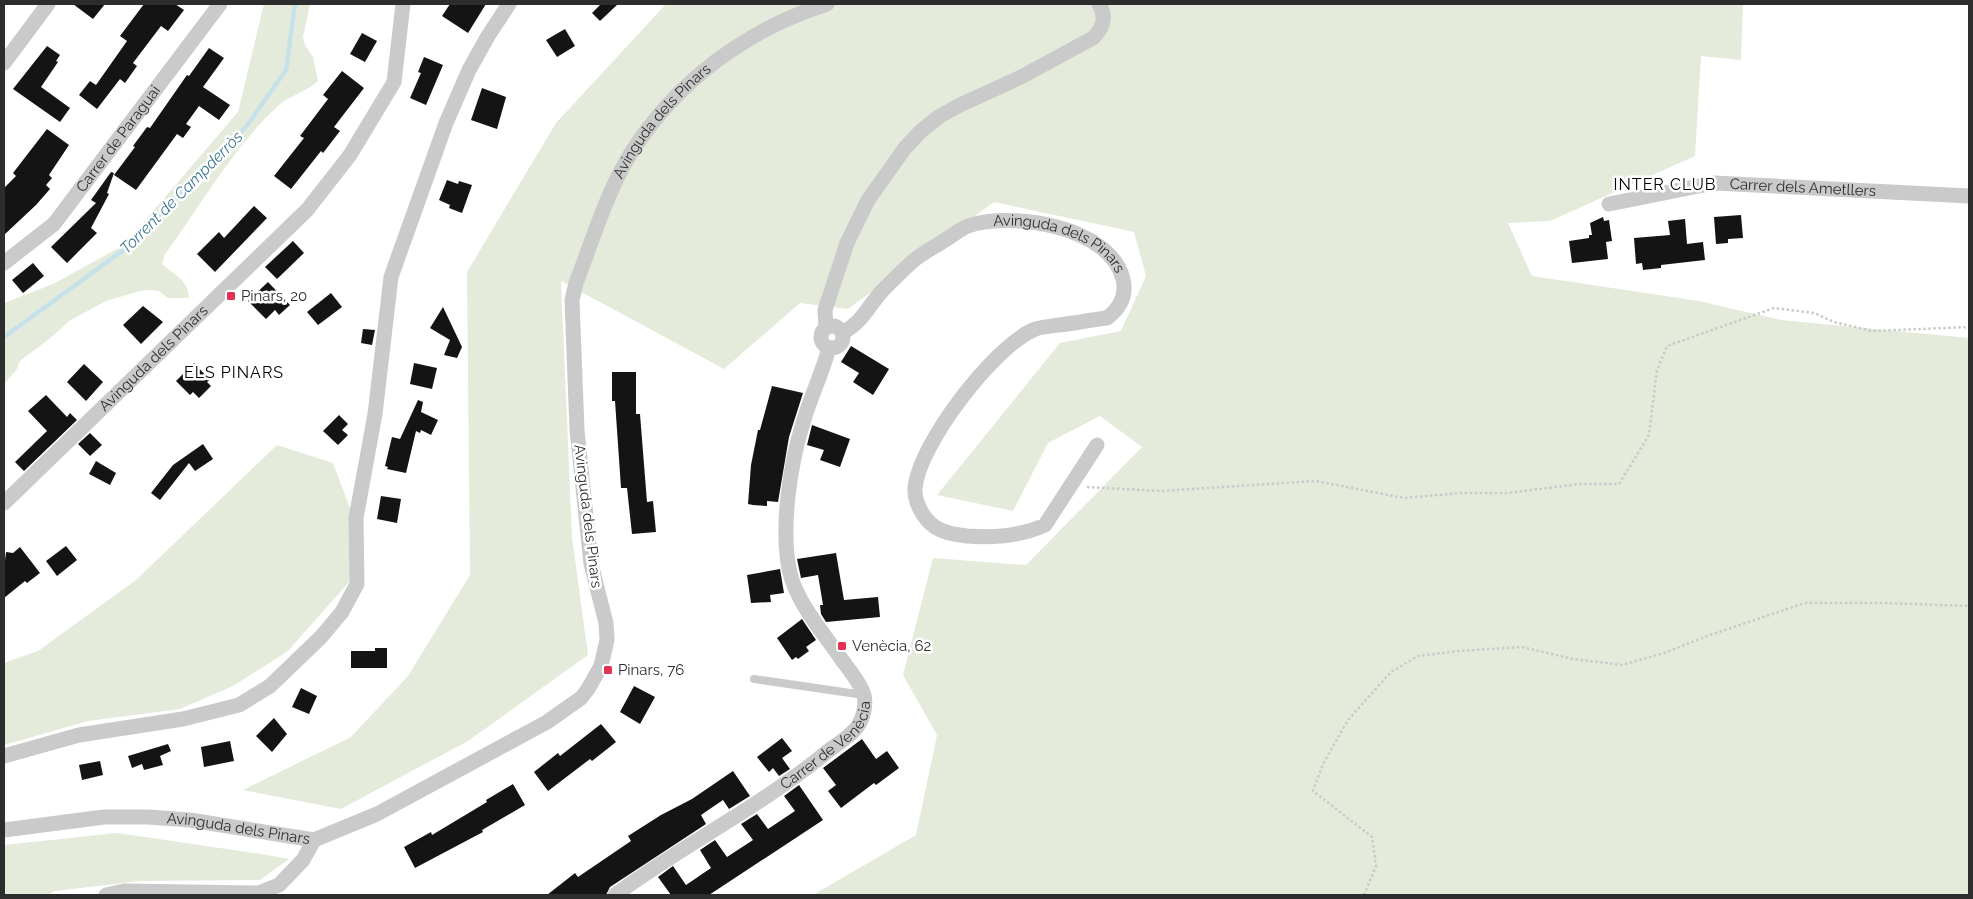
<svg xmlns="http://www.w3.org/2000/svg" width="1973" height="899" viewBox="0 0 1973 899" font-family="Raleway,sans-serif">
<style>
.green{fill:#e5ebdb}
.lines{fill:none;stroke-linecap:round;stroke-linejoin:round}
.stream{stroke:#c7e1eb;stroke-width:4.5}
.building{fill:#141414}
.path{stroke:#cacaca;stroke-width:2.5;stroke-dasharray:2.5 2.5;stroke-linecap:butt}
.service{stroke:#cacaca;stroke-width:8}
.minor{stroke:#cacaca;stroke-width:15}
.poi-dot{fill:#e33053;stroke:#fff;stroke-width:2}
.labels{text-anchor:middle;stroke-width:5;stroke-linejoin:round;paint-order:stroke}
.street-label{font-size:15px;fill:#2d2d2d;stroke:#fff}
.poi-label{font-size:15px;fill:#2d2d2d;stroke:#fff;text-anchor:start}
.neighbourhood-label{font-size:16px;letter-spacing:1px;fill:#000;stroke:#fff}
.water-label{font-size:16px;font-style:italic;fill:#3c788e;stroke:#fff}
</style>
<rect width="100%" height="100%" fill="#fff"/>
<g class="green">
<path d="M 264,4 L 310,4 L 303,37 L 305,45 L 313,57 L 318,81 C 306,92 291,95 279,105 C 233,147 202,204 165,254 L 162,264 C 174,274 189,281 189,298 L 168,298 L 159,291 L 149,290 L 140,291 L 106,301 L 69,321 L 53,336 L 20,361 L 17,369 L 4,384 L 4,303 L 53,284 L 124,245 L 238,112 Z"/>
<path d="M 666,4 L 1743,4 L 1741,60 L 1701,56 L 1695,156 L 1550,221 L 1508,223 L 1532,276 L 1699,301 L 1781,320 L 1969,338 L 1969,895 L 813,895 L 916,835 L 937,735 L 903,675 L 933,558 L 1026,565 L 1142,447 L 1100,416 L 1048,443 L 1013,511 L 937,495 L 1060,343 L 1121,331 L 1146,276 L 1134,232 L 994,202 L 848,309 L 800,303 L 724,369 L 561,281 L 572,537 L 588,655 L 468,741 L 341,809 L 243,790 L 351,737 L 408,676 L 470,575 L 467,272 L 556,123 Z"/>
<path d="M 277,445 L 333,463 L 351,511 L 352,550 L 349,582 L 288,651 L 233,686 L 180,709 L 88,721 L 4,745 L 4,663 L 38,651 L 136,580 Z"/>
<path d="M 117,833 L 261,854 L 289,859 L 260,880 L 140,881 L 55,891 L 47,895 L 4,895 L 4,845 Z"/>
</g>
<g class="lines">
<path class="stream" d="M 4,337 L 129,246 L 246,127 L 286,70 L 295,4"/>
</g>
<g class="building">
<path d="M 73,4 L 105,4 L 93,19 Z"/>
<path d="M 144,4 L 175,4 L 184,10 L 168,31 L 161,26 L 133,63 L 137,66 L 125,83 L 120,79 L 97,109 L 79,95 L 90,81 L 96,85 L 127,41 L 120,36 Z"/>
<path d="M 450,4 L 486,4 L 468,33 L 442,16 Z"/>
<path d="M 601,4 L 618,4 L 600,21 L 592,13 Z"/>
<path d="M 565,29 L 575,46 L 557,57 L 546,40 Z"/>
<path d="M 362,33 L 377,41 L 365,62 L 350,54 Z"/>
<path d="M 47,46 L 60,55 L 56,61 L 58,62 L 41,87 L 70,108 L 60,122 L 13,89 Z"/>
<path d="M 209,48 L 224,58 L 203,87 L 230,105 L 219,120 L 199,106 L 186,124 L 191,127 L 183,138 L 177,134 L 136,190 L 114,175 L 135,147 L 133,146 L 147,127 L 150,128 L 187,75 L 189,76 Z"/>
<path d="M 424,57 L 443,65 L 426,105 L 410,98 L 421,73 L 418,72 Z"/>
<path d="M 342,71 L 364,88 L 334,127 L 340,131 L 323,153 L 321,151 L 291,189 L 274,176 L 304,138 L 300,136 L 328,99 L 323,95 Z"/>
<path d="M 482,88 L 506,97 L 497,129 L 471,120 Z"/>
<path d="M 47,129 L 69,145 L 49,175 L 52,178 L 46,185 L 50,189 L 36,205 L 4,235 L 4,188 L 16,176 L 13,173 Z"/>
<path d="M 111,172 L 114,173 L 107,193 L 109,194 L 91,228 L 97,233 L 67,263 L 51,247 L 96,203 L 91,200 Z"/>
<path d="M 447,180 L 458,184 L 459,181 L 472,185 L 462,213 L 449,208 L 450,205 L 439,200 Z"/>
<path d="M 254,206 L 267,218 L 215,272 L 197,254 L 219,232 L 224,238 Z"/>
<path d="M 1741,215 L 1743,238 L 1728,239 L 1728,243 L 1716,244 L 1714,217 Z"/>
<path d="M 1603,217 L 1604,221 L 1609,220 L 1612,241 L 1606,242 L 1608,259 L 1572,263 L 1569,241 L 1589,238 L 1589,235 L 1592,235 L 1590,223 Z"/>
<path d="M 1685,219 L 1687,244 L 1703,242 L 1705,260 L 1661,265 L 1661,268 L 1643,270 L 1642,263 L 1636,264 L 1634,238 L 1670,235 L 1668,221 Z"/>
<path d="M 293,241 L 304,253 L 277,279 L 265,267 Z"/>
<path d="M 33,263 L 44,276 L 23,293 L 12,280 Z"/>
<path d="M 268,282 L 290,305 L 279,315 L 275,310 L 266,319 L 248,301 Z"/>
<path d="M 331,293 L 342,307 L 318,325 L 307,312 Z"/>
<path d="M 143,306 L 163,322 L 141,344 L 123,325 Z"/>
<path d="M 443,307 L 462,347 L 457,358 L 444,355 L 450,340 L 430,328 Z"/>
<path d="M 363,329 L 375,330 L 372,345 L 361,343 Z"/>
<path d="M 851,346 L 889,369 L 873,395 L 853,382 L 859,373 L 841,362 Z"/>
<path d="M 194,363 L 210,380 L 207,382 L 211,386 L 199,398 L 193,392 L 190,395 L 176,381 Z"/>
<path d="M 414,363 L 437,368 L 432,389 L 410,384 Z"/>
<path d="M 84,364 L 103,382 L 86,401 L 67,382 Z"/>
<path d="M 612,372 L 636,372 L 636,414 L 640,414 L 647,502 L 653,501 L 656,532 L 632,534 L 627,488 L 621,488 L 615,401 L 612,401 Z"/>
<path d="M 772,386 L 803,393 L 789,437 L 778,502 L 767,501 L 767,506 L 753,505 L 748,504 L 751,465 L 758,430 L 760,430 Z"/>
<path d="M 46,395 L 67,417 L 70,413 L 77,420 L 24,471 L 15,462 L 47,431 L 28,411 Z"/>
<path d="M 418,400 L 423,402 L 421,412 L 438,420 L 431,435 L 421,430 L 420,433 L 416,431 L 406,473 L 387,469 L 388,467 L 385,466 L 392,437 L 400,439 Z"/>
<path d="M 339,415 L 348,424 L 342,430 L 348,435 L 338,445 L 323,431 Z"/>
<path d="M 812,425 L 850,439 L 840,467 L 820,460 L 824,450 L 807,445 Z"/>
<path d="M 90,433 L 102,445 L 90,456 L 78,444 Z"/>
<path d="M 203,444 L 213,459 L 195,471 L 189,463 L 160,500 L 151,493 L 173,465 Z"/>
<path d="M 96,461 L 116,473 L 110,485 L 89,474 Z"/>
<path d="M 381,496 L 401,499 L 397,523 L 377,519 Z"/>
<path d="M 66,546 L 77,560 L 57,576 L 46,561 Z"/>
<path d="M 20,547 L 40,573 L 27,583 L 25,581 L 4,598 L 4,569 L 6,552 L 13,553 Z"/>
<path d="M 836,553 L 844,600 L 878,597 L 880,617 L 826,622 L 821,614 L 820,605 L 823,605 L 818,575 L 801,578 L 797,559 Z"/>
<path d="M 780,569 L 784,593 L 770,595 L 771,602 L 751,603 L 747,575 Z"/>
<path d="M 802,619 L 816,640 L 806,647 L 809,651 L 798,659 L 796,657 L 792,660 L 777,638 Z"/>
<path d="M 375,648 L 387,648 L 387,668 L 351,668 L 351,651 L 375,651 Z"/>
<path d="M 634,686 L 655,697 L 640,724 L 620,712 Z"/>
<path d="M 301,688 L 317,696 L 309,714 L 292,707 Z"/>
<path d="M 274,718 L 287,734 L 272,752 L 256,736 Z"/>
<path d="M 601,724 L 616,742 L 592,761 L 590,759 L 548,791 L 534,772 L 558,753 L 560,756 Z"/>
<path d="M 782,738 L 792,751 L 782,758 L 790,769 L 779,776 L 773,768 L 769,772 L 757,757 Z"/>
<path d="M 862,739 L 876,759 L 887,751 L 899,768 L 876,785 L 874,783 L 841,808 L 828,791 L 836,785 L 823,768 Z"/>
<path d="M 230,741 L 234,761 L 204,767 L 201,747 Z"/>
<path d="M 168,744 L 171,751 L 160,756 L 163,765 L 144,770 L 142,764 L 132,768 L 128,756 Z"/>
<path d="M 100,761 L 103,775 L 82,780 L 79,765 Z"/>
<path d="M 733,771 L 750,796 L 729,809 L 723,800 L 701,815 L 706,824 L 610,887 L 606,895 L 547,895 L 575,873 L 578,877 L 631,841 L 628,836 L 661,815 L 692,799 Z"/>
<path d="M 513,784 L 525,805 L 482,830 L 483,832 L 415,868 L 404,847 L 431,832 L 432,835 L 487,802 L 486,800 Z"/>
<path d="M 799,785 L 823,820 L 709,895 L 671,895 L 658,877 L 673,866 L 686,885 L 711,868 L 700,850 L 715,840 L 727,857 L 753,840 L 741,824 L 757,814 L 768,829 L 795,811 L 784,796 Z"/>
</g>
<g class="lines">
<g class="path">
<path d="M 1087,487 L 1161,491 L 1316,481 L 1404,498 L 1461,493 L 1507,493 L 1579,484 L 1619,484 L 1649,435 L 1657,370 L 1667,346 L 1774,308 L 1814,313 L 1834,322 L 1872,331 L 1969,327"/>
<path d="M 1364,895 L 1376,866 L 1372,837 L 1313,791 L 1323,764 L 1348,720 L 1391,672 L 1418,656 L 1458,651 L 1522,647 L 1573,659 L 1622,665 L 1664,653 L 1710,635 L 1805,603 L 1884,603 L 1969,606"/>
</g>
<path class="service" d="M 754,679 L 864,695"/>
<g class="minor">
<path d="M 4,63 L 48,4"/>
<path id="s1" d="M 1609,204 L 1714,183 L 1969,196"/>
<path id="s2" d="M 4,263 L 54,224 L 220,4"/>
<circle cx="832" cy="337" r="11"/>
<path d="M 826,328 L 825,310 L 847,243 L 868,200 L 905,148 L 921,131 L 940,116 L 960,105 L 1021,77 L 1093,38 C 1103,28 1107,17 1099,4"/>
<path id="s3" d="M 842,333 C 863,322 868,306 883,290 C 893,280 903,270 913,261 C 922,253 935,247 945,240 C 952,236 960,229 968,226 C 1011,211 1110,226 1123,279 C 1127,295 1120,308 1107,318 C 1091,320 1075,323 1059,325 C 1050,326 1040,327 1033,330 C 993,348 919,444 915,488 C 914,501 923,519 935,527 C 944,533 957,535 967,536 C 994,538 1021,536 1045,525 L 1097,445"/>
<path id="s4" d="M 4,503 L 307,210 L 350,155 L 394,82 L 403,4"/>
<path d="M 4,756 L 79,735 L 183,719 L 239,705 L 270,686 L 321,637 L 342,612 L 357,584 L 356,518 L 375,414 L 391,277 L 446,123 L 469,70 L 488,36 L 509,4"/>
<path id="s5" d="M 4,830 L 104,817 L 148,817 L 190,820 L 314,840 L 377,814 L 547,722 L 581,698 L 588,689 L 601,666 L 607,640 L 606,623 L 591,564 L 577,430 L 572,300 L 576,283 C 592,242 607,191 631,153 C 676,82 747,29 827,4"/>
<path d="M 106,895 L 124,891 L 259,893 L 279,885 L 303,860 L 314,840"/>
<path id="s6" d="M 615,895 C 684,844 762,806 828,751 C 837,744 853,735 859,724 C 864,716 866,704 864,695 C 860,682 850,671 842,660 C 825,635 797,603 790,573 C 780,531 790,464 803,423 C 810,398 822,374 829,348"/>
</g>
</g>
<g class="poi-dot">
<rect x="226" y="291" width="10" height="10" rx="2.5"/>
<rect x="837" y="641" width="10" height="10" rx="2.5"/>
<rect x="603" y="665" width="10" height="10" rx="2.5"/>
</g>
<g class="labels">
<g class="street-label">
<text dy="5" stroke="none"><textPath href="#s5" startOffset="1226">Avinguda dels Pinars</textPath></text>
<text dy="5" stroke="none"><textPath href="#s2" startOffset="170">Carrer de Paraguai</textPath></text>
<text dy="5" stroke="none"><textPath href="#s1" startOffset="196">Carrer dels Ametllers</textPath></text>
<text dy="5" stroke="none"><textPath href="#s3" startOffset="265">Avinguda dels Pinars</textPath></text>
<text dy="5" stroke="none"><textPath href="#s4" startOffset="208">Avinguda dels Pinars</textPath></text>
<text transform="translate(588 516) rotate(83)" y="5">Avinguda dels Pinars</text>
<text dy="5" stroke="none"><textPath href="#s6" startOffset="261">Carrer de Venècia</textPath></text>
<text dy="5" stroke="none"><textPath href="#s5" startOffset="236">Avinguda dels Pinars</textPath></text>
</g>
<g class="poi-label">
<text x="241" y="301">Pinars, 20</text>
<text x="852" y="651">Venècia, 62</text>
<text x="618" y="675">Pinars, 76</text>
</g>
<g class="neighbourhood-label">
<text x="1665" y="190">INTER CLUB</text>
<text x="234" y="378">ELS PINARS</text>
</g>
<g class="water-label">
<text transform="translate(181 192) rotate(-45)" y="6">Torrent de Campderròs</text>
</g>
</g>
<rect width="1973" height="899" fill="none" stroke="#2d2d2d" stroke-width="10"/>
</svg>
